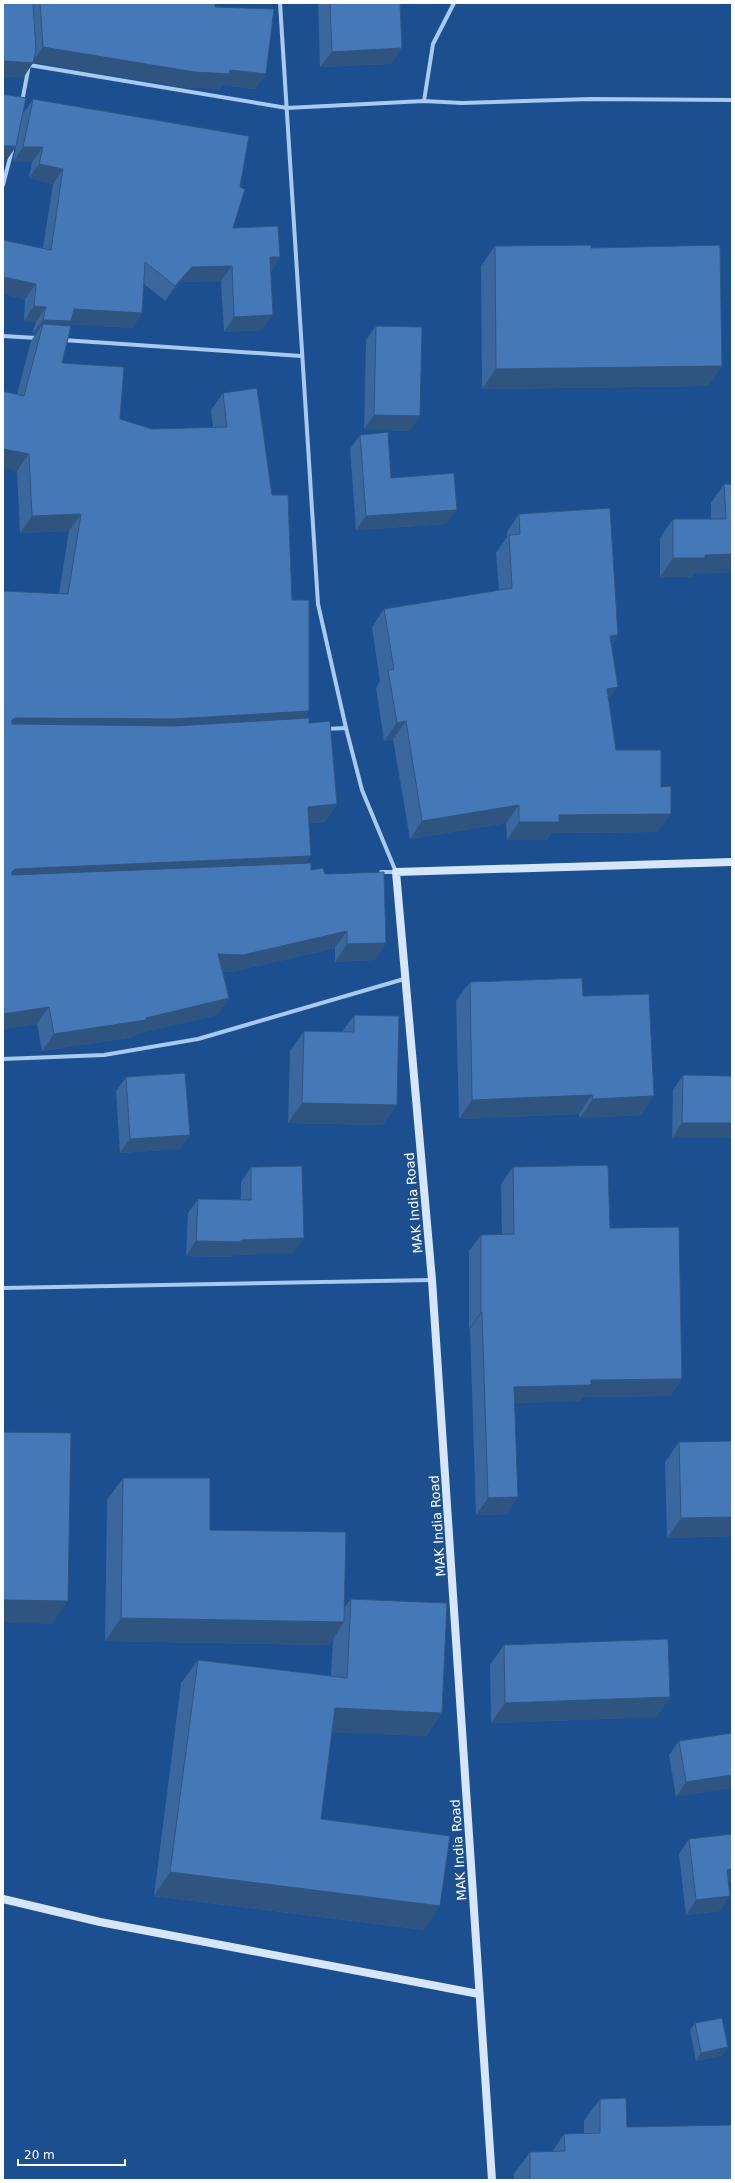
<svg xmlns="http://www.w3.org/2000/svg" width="735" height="2183" viewBox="0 0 735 2183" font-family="'DejaVu Sans',sans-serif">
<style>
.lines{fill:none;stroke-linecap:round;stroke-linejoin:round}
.street{stroke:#a9c9ee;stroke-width:4}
.secondary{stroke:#d6e6fa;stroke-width:8}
.wall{fill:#3a679d}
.shaded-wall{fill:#305480}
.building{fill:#4478b7;stroke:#305480}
.labels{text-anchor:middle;stroke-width:4;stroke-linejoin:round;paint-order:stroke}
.street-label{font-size:13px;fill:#fff;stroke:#1b4f8f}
</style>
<rect width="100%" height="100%" fill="#1b4f8f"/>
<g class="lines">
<g class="street">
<path d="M 280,3 L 318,604 L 346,728 L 362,790 L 396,872 L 381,872"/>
<path d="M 29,65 L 287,108 L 424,101 L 462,103 L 591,99 L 732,100"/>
<path d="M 424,101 L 433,44 L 454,3"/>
<path d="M 22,102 L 29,65"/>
<path d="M 3,185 L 12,150"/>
<path d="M 3,336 L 37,338"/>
<path d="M 63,340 L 301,356"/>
<path d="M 326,729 L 346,728"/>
<path d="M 3,1059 L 104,1055 L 198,1039 L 404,979"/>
<path d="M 3,1288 L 432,1280"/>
</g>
<g class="secondary">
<path d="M 3,1899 L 100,1922 L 479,1994"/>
<path d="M 492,2180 L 432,1280 L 396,872 L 732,862"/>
</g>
</g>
<g class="wall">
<path d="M 3,3 L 215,3 L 215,7 L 266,74 L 255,89 L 222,85 L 219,89 L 183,87 L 33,62 L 23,78 L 3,76 Z"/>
<path d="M 318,3 L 400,3 L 402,48 L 390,64 L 320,67 Z"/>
<path d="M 33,99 L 233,228 L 280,257 L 271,271 L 262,330 L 224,332 L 221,281 L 181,282 L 165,301 L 144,284 L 142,313 L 132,328 L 69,324 L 68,326 L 62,363 L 120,419 L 152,429 L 213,427 L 211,410 L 223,393 L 272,495 L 292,600 L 309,711 L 304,718 L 309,723 L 337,804 L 325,822 L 309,823 L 306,863 L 311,870 L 325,874 L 386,943 L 374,960 L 335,962 L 335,948 L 231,972 L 223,972 L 229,998 L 217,1015 L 136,1034 L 134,1037 L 42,1051 L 37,1024 L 3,1029 L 3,591 L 59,594 L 69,531 L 20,533 L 17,471 L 17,394 L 31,341 L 35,335 L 32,334 L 36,322 L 24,321 L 25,299 L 3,294 L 3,240 L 43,248 L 53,184 L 29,178 L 32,162 L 13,162 L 16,147 L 6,161 L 23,114 Z"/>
<path d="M 495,246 L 591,248 L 708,386 L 482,389 L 481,266 Z"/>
<path d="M 376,326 L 410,431 L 364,429 L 366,340 Z"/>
<path d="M 360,435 L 391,478 L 446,524 L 356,530 L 350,449 Z"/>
<path d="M 724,484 L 732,484 L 732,572 L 694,574 L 692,577 L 660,577 L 660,538 L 673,519 L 711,519 L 711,503 Z"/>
<path d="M 519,514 L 618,635 L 612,645 L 609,700 L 616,750 L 658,832 L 551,833 L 547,840 L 507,840 L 506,823 L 410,839 L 393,739 L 384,741 L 376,688 L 380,681 L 372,627 L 384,609 L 499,590 L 496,553 L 507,537 L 507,532 Z"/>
<path d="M 470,982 L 583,996 L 641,1115 L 580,1118 L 579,1114 L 459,1119 L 456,1001 Z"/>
<path d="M 354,1015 L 383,1125 L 288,1123 L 290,1051 L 304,1031 L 342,1032 Z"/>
<path d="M 683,1075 L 732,1138 L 672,1138 L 673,1090 Z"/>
<path d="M 126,1077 L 190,1135 L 180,1149 L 120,1153 L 116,1091 Z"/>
<path d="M 251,1167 L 294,1253 L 233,1255 L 231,1257 L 186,1256 L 188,1213 L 198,1199 L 241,1200 L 241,1182 Z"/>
<path d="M 513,1167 L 610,1228 L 682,1379 L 670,1396 L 582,1397 L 579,1401 L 515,1403 L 507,1514 L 476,1515 L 470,1329 L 469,1329 L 469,1251 L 481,1235 L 502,1234 L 501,1184 Z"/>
<path d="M 679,1442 L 732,1536 L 667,1538 L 665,1462 Z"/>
<path d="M 123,1478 L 210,1530 L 345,1607 L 351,1599 L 442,1713 L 426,1736 L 332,1732 L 321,1819 L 424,1930 L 154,1896 L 181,1683 L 198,1660 L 331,1676 L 333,1638 L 329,1645 L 105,1641 L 107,1500 Z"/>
<path d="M 504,1645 L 670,1697 L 656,1717 L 491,1723 L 490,1665 Z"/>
<path d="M 732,1733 L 676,1797 L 669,1755 L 679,1741 Z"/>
<path d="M 689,1839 L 732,1882 L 728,1883 L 720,1911 L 686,1915 L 679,1854 Z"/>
<path d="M 695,2023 L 723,2055 L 696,2061 L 690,2030 Z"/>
<path d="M 600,2099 L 627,2127 L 732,2180 L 514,2180 L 514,2174 L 530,2152 L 552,2152 L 564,2134 L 584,2134 L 584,2121 Z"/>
</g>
<g class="shaded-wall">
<path d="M 43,47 L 230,70 L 266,74 L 255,89 L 222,85 L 219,89 L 183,87 L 32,62 Z"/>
<path d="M 402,48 L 390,64 L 320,67 L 332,52 Z"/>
<path d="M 3,61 L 33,63 L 23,78 L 3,76 Z"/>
<path d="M 3,146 L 16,146 L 6,161 L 3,161 Z"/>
<path d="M 23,147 L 43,147 L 32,162 L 13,162 Z"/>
<path d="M 39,164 L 63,169 L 53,184 L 29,178 Z"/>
<path d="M 270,257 L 280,257 L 270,272 Z"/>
<path d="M 232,266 L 221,281 L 181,282 L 165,301 L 175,286 L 192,267 Z"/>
<path d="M 3,277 L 36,284 L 25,299 L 3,294 Z"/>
<path d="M 34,306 L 46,307 L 36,322 L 24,321 Z"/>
<path d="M 74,309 L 142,313 L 132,328 L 69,324 L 61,336 L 43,324 L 35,335 L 32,334 L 43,320 Z"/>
<path d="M 273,315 L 262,330 L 224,332 L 234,317 Z"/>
<path d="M 722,366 L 708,386 L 482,389 L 496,369 Z"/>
<path d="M 374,415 L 420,416 L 410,431 L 364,429 Z"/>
<path d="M 3,449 L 29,454 L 17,471 L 3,468 Z"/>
<path d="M 457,510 L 446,524 L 356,530 L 366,516 Z"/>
<path d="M 81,514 L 69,531 L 20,533 L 32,516 Z"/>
<path d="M 732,554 L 732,572 L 694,574 L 692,577 L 660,577 L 673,558 L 705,555 Z"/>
<path d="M 618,635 L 606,653 L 610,636 Z"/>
<path d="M 618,687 L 605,705 L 607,689 Z"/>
<path d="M 309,711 L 297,728 L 3,736 L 12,720 L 15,718 Z"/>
<path d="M 406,721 L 393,739 L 384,741 L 397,723 Z"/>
<path d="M 337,804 L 325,822 L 296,824 L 308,807 Z"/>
<path d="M 519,805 L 506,823 L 410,839 L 422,821 Z"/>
<path d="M 671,814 L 658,832 L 551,833 L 547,840 L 507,840 L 519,822 L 559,815 Z"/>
<path d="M 311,856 L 299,873 L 3,886 L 12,872 L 15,869 Z"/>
<path d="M 347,931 L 335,948 L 231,972 L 206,971 L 218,954 Z"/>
<path d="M 386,943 L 374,960 L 335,962 L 347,944 Z"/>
<path d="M 229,998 L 217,1015 L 136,1034 L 134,1037 L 42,1051 L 54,1034 L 146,1018 Z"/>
<path d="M 49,1007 L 37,1024 L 3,1029 L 3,1014 Z"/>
<path d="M 592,1095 L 579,1114 L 459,1119 L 472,1100 Z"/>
<path d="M 654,1096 L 641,1115 L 580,1118 L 593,1099 Z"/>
<path d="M 302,1103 L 397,1105 L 383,1125 L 288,1123 Z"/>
<path d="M 682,1123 L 732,1123 L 732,1138 L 672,1138 Z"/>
<path d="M 190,1135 L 180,1149 L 120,1153 L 130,1139 Z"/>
<path d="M 304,1238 L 294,1253 L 233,1255 L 231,1257 L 186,1256 L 196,1241 Z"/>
<path d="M 481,1312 L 482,1312 L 470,1329 L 469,1329 Z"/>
<path d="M 682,1379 L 670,1396 L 582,1397 L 579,1401 L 502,1404 L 514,1387 L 591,1380 Z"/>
<path d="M 518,1497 L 507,1514 L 476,1515 L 488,1498 Z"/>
<path d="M 732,1517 L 732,1536 L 667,1538 L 681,1518 Z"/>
<path d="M 3,1600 L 68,1601 L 52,1624 L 3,1623 Z"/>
<path d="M 121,1618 L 344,1622 L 329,1645 L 105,1641 Z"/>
<path d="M 670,1697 L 656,1717 L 491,1723 L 505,1703 Z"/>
<path d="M 335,1708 L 442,1713 L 426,1736 L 319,1732 Z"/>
<path d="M 732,1775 L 732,1788 L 676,1797 L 686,1782 Z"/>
<path d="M 732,1869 L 732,1882 L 717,1885 L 727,1870 Z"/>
<path d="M 170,1872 L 440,1906 L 424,1930 L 154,1896 Z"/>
<path d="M 730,1896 L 720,1911 L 686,1915 L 696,1900 Z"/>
<path d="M 728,2047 L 723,2055 L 696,2061 L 701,2053 Z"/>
</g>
<g class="building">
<path d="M 3,3 L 33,3 L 36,50 L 33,63 L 3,61 Z"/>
<path d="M 40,3 L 215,3 L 215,7 L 274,9 L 266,74 L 230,70 L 229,74 L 194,72 L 43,47 Z"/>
<path d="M 330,3 L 400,3 L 402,48 L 332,52 Z"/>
<path d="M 3,94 L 26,98 L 16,146 L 3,146 Z"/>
<path d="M 33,99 L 249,136 L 240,187 L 245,189 L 233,228 L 278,226 L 280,257 L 270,257 L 273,315 L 234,317 L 232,266 L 192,267 L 175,286 L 145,262 L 142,313 L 74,309 L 71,321 L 43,320 L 46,307 L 34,306 L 36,284 L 3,277 L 3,240 L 51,250 L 63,169 L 39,164 L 43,147 L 23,147 Z"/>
<path d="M 591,245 L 591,248 L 720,245 L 722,366 L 496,369 L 495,246 Z"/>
<path d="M 43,324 L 71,326 L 62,363 L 124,367 L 120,419 L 152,429 L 227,427 L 223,393 L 257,388 L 272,495 L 288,495 L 292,600 L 309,600 L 309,711 L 174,719 L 15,718 L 12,720 L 12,724 L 174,726 L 309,718 L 309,723 L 330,721 L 337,804 L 308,807 L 311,856 L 15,869 L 12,872 L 12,875 L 311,863 L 311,870 L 323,868 L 325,874 L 384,872 L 386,943 L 347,944 L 347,931 L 243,955 L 218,954 L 229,998 L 146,1018 L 146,1020 L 54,1034 L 49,1007 L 3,1014 L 3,591 L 68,594 L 81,514 L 32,516 L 29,454 L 3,449 L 3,391 L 24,396 Z"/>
<path d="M 376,326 L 422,327 L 420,416 L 374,415 Z"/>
<path d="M 388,432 L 391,478 L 454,473 L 457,510 L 366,516 L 360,435 Z"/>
<path d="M 724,484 L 732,484 L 732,554 L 705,555 L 705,558 L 673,558 L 673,519 L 726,519 Z"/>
<path d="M 610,508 L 618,635 L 610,636 L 618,687 L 607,689 L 616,750 L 661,750 L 661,787 L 671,786 L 671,814 L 559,815 L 559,822 L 519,822 L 519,805 L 422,821 L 406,721 L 397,723 L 388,670 L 394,669 L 384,609 L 512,588 L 509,535 L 520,534 L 519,514 Z"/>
<path d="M 582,978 L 583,996 L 649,994 L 654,1096 L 593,1099 L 592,1095 L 472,1100 L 470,982 Z"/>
<path d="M 354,1015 L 399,1016 L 397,1105 L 302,1103 L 304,1031 L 354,1032 Z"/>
<path d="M 185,1073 L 190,1135 L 130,1139 L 126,1077 Z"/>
<path d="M 683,1075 L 732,1076 L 732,1123 L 682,1123 Z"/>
<path d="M 608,1165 L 610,1228 L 679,1227 L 682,1379 L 591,1380 L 591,1385 L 514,1387 L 518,1497 L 488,1498 L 482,1312 L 481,1312 L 481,1235 L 514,1234 L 513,1167 Z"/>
<path d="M 302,1166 L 304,1238 L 241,1240 L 241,1242 L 196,1241 L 198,1199 L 251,1200 L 251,1167 Z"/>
<path d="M 3,1432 L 71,1433 L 68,1601 L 3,1600 Z"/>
<path d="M 732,1441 L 732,1517 L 681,1518 L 679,1442 Z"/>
<path d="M 123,1478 L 210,1478 L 210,1530 L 346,1532 L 344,1622 L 121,1618 Z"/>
<path d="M 351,1599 L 447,1603 L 442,1713 L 335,1708 L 321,1819 L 450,1836 L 440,1906 L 170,1872 L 198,1660 L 347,1678 Z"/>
<path d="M 668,1639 L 670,1697 L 505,1703 L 504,1645 Z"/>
<path d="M 732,1733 L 732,1775 L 686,1782 L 679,1741 Z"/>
<path d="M 732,1834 L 732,1869 L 727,1870 L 730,1896 L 696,1900 L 689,1839 Z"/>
<path d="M 722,2018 L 728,2047 L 701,2053 L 695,2023 Z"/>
<path d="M 626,2098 L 627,2127 L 732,2125 L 732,2180 L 530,2180 L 530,2152 L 565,2151 L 564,2134 L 600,2133 L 600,2099 Z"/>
</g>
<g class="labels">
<g class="street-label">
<text transform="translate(413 1203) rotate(-95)" y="5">MAK India Road</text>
<text transform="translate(437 1526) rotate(-94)" y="5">MAK India Road</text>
<text transform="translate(458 1850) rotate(-94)" y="5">MAK India Road</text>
</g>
</g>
<rect width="735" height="2183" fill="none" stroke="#ffffff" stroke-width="8"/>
<path d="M18 2159v6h107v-6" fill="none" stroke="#ffffff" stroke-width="2"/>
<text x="24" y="2159" font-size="12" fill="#ffffff" stroke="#1b4f8f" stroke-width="3" paint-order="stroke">20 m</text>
</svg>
